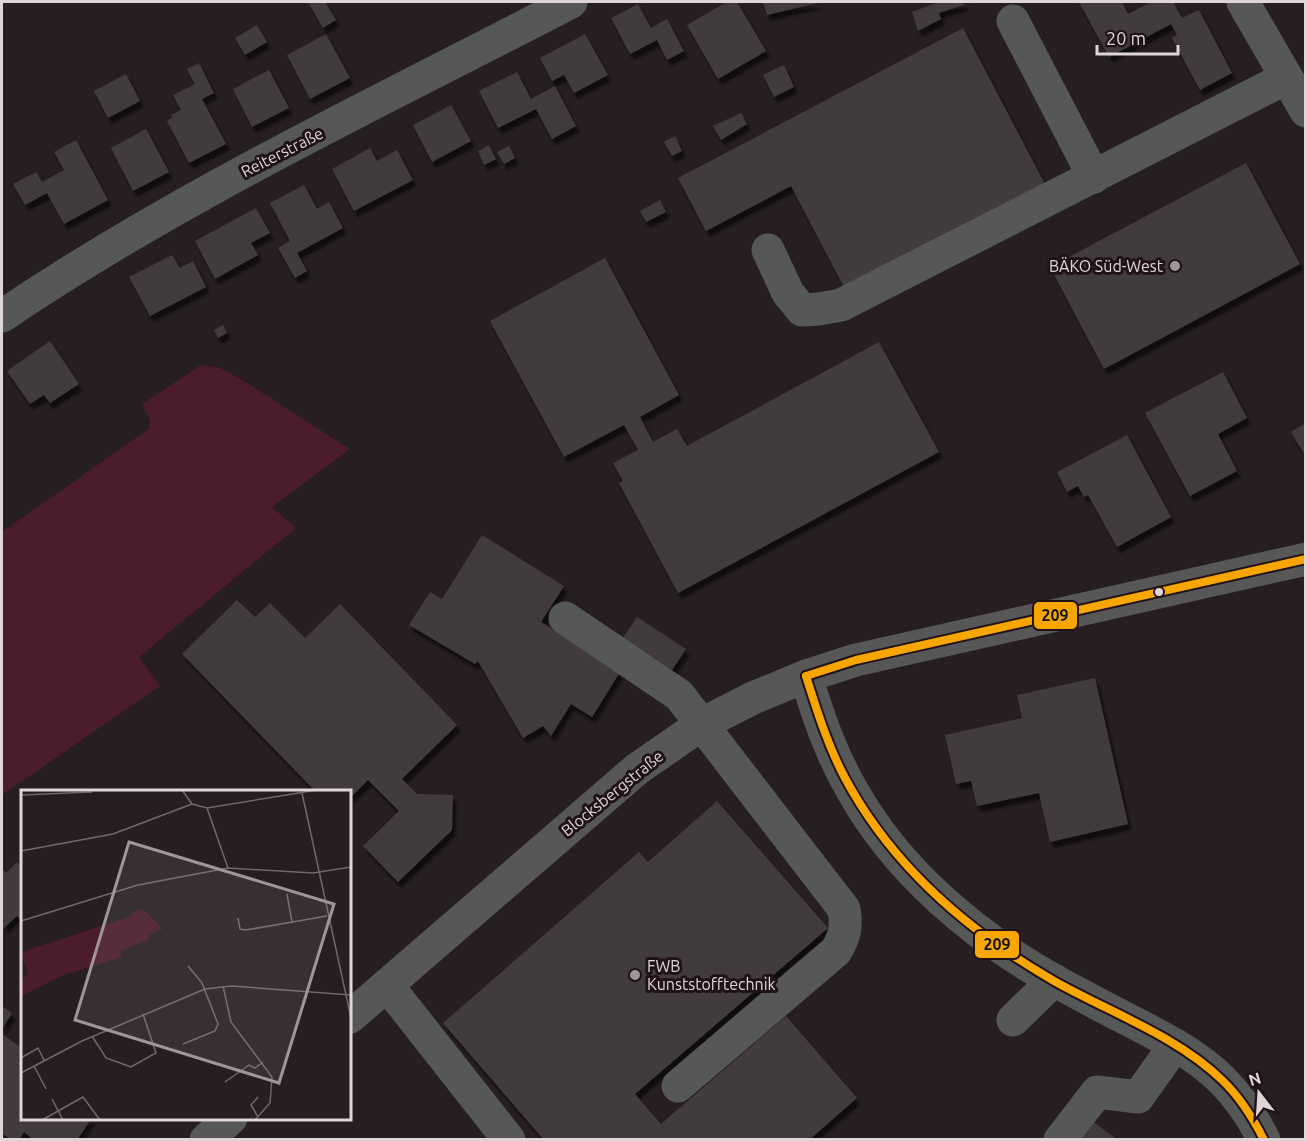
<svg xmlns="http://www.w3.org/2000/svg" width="1307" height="1141" viewBox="0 0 1307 1141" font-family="Ubuntu,sans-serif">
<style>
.green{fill:#4a1c2c}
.building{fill:#423b3c;filter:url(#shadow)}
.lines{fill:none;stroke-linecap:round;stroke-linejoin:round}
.minor{stroke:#565757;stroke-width:33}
.major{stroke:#585758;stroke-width:33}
.bus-1-casing{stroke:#201216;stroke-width:12}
.bus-1{stroke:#f7a600;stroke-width:8}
.poi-dot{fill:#9f9698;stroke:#201216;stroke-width:2}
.bus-dot{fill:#e0d6d9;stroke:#201216;stroke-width:2}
.labels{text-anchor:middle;stroke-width:6;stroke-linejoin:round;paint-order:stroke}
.street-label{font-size:16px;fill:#e0d6d9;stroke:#201216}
.poi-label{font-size:16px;fill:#e0d6d9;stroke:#201216;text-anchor:end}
.inset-road{fill:none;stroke:#70686a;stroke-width:1.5}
.view{fill:#9f9698;fill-opacity:0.15;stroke:#9f9698;stroke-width:3}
.inset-edge{fill:none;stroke:#e0d6d9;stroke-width:3}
.line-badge{stroke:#201216;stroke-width:2}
.pale-badge-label{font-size:16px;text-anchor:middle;font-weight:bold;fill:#111}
</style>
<defs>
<filter id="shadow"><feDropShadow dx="3.5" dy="6" stdDeviation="1.5" flood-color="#0009"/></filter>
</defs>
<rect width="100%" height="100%" fill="#261e20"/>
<path class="green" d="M 201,365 L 220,368 L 239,378 L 350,449 L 272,507 L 296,528 L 139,657 L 160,686 L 2,795 L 2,532 L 150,428 L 150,421 L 142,404 Z"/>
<g class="building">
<path d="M 308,2 L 325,2 L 336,20 L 323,28 Z"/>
<path d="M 727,2 L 737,2 L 766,51 L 718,79 L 687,25 Z"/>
<path d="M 763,2 L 822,2 L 767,15 Z"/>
<path d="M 935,2 L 963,2 L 964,5 L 939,13 L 941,19 L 918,31 L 912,12 L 936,3 Z"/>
<path d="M 1079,2 L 1122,2 L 1128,14 L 1151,2 L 1173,2 L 1182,18 L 1199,10 L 1232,73 L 1200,90 L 1172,38 L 1177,35 L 1171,24 L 1109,57 Z"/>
<path d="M 638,4 L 651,28 L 667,19 L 684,51 L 667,60 L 657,40 L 630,54 L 611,18 Z"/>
<path d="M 257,25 L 267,42 L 245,55 L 235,38 Z"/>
<path d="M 963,28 L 1047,188 L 847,293 L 791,186 L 706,231 L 678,178 Z"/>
<path d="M 326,34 L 350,78 L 310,99 L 287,55 Z"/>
<path d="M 585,34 L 608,75 L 574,93 L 564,75 L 552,81 L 540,58 Z"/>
<path d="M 199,63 L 214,93 L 202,99 L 226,144 L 189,163 L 167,121 L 172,118 L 171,115 L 181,110 L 173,95 L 195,84 L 187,69 Z"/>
<path d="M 784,65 L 794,87 L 774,97 L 763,75 Z"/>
<path d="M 269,70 L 289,108 L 252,127 L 233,89 Z"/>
<path d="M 517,72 L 531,99 L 555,86 L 576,126 L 552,139 L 536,109 L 498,128 L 479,91 Z"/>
<path d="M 126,74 L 140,101 L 108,118 L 94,91 Z"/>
<path d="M 451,105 L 471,141 L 432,162 L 413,125 Z"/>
<path d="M 741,113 L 747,124 L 721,140 L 713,126 Z"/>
<path d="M 146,129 L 169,172 L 133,191 L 111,148 Z"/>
<path d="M 675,136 L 682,151 L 672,156 L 664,142 Z"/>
<path d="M 76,140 L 108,200 L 64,224 L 47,193 L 25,205 L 13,184 L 36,172 L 42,182 L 64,170 L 54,152 Z"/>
<path d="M 489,145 L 496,159 L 484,165 L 478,151 Z"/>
<path d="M 509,146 L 515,158 L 504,164 L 497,152 Z"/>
<path d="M 370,148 L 377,161 L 397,150 L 413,180 L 354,211 L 332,169 Z"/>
<path d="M 1246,163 L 1300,264 L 1104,369 L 1050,267 Z"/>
<path d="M 304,185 L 317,209 L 329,202 L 343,228 L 297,253 L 307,271 L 295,278 L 278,248 L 290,241 L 270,203 Z"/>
<path d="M 660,200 L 666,212 L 646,222 L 640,211 Z"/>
<path d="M 256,208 L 270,233 L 251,243 L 258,255 L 215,279 L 195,241 Z"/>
<path d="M 172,255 L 180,268 L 193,261 L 206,287 L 150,316 L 129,277 Z"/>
<path d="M 605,258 L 679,395 L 640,417 L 653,442 L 677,429 L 687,446 L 879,342 L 939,452 L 678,593 L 619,483 L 623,481 L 613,463 L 638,450 L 624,425 L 564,457 L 490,321 Z"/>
<path d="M 223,325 L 227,333 L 218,338 L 214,330 Z"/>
<path d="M 50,341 L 79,384 L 50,403 L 44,395 L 30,404 L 7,371 Z"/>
<path d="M 1223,372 L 1247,418 L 1218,434 L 1237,471 L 1190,496 L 1145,413 Z"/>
<path d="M 1306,423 L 1306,457 L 1291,432 Z"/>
<path d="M 1127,435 L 1171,517 L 1117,547 L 1088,495 L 1084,497 L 1078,486 L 1067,492 L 1057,472 Z"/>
<path d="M 482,535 L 564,586 L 541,622 L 620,672 L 592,717 L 571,704 L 551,736 L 543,726 L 523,738 L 478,661 L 475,664 L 409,625 L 430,592 L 442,599 Z"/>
<path d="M 237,600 L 255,617 L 270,603 L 305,638 L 340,604 L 457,725 L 402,779 L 417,794 L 453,795 L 452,830 L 398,882 L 363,846 L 399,811 L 368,780 L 350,798 L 350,792 L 316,792 L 182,654 Z"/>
<path d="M 637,617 L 686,649 L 672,670 L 623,638 Z"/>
<path d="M 1095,678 L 1128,824 L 1050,842 L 1039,793 L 977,806 L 971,781 L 956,784 L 945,735 L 1022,718 L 1017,695 Z"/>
<path d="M 717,801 L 828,928 L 635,1094 L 661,1124 L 786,1016 L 857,1098 L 809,1140 L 544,1140 L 443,1023 L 639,852 L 648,862 Z"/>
<path d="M 17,862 L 22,868 L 22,921 L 17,916 L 3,929 L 2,868 L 6,873 Z"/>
<path d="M 2,1006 L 12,1013 L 2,1029 Z"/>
<path d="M 2,1034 L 22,1048 L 22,1118 L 92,1118 L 77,1140 L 34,1140 L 24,1132 L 19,1140 L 11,1140 L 2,1133 Z"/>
<path d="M 1092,1121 L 1118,1140 L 1079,1140 Z"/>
</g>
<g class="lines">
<g class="minor">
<path d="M 1243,2 L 1306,111"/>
<path d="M 1013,21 L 1094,177"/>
<path d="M 768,250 L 788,293 L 802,310 L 819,309 L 841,305 L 1286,78"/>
<path d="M 2,316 C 181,195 379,102 571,2"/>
<path d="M 565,618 L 679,695 L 844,909 C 847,926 845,936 836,951 L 678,1086"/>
<path d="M 806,676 C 818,716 831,754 852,790 C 897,871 974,936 1055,981 C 1076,992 1097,1004 1119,1015 C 1155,1034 1193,1051 1222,1080 C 1240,1098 1253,1118 1264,1140"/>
<path d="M 387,985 L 509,1140"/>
<path d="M 1013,1020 L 1054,980"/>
<path d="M 1060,1140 L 1097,1092 L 1138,1097 L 1175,1045"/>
</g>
<g class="major">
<path d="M 350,1017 L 637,769 L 702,724 L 753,698 L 806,676 L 856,660 L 1306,559"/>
<path d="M 206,1140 L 231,1118"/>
</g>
<defs>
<g id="bus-1">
<path d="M 806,676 C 817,711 828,746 845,778 C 892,866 969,932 1054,981 C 1109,1012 1177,1036 1222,1080 C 1240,1097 1253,1118 1264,1140"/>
<path d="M 806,676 L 856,660 L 1306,559"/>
</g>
</defs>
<use href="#bus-1" class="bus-1-casing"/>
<use href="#bus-1" class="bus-1"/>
</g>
<g class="poi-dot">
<circle cx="1175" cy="266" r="6"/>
<circle cx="635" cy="975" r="6"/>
</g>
<circle class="bus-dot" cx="1159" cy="592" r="5"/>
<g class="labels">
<g class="street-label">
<text transform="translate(282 152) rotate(-27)" y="6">Reiterstraße</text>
<text transform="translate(612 793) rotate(-39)" y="6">Blocksbergstraße</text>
</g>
<g class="poi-label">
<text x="1163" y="272">BÄKO Süd-West</text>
<text x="647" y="972" text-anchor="start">FWB<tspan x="647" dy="18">Kunststofftechnik</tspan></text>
</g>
</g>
<g transform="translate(21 790)">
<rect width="330" height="330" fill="#261e20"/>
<path d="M 122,119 L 142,139 L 127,144 L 129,149 L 99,161 L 101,167 L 43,185 L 0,206 L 0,189 L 7,185 L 0,162 L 111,126 L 111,122 Z" fill="#4a1c2c"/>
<path class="inset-road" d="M 161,0 L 171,14 L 186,18 L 296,0M 281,3 L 330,228M 0,5 L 71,2M 186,18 L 207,78M 0,61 L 92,44 L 171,14M 266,104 L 271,132M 217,128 L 219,139 L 225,140 L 306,126M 0,131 L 117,95 L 207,78 L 292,83 L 330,77M 202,196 L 210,232 L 251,287 L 249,313 L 234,330M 71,246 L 85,268 L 110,277 L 135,263 L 122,224M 162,254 L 194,241 L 197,234 L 181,193 L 167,176M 0,268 L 17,258 L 23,270M 13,276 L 25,299M 0,283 L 61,251 L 184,199 L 211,196 L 330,205M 204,292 L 228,275 L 234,278 L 242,272M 31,309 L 42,330M 237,327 L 230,315 L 237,307M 21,330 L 62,307 L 79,330"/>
<path class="view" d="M 108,52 L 313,114 L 258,293 L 54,230 Z"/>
<rect width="330" height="330" class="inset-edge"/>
</g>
<g class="line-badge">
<rect x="1033" y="601" width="45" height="29" rx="6" fill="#f7a600"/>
<rect x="974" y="930" width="46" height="29" rx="6" fill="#f7a600"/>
</g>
<g class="pale-badge-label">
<text x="1055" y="621">209</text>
<text x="997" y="950">209</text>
</g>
<rect width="1307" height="1141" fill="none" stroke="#e0d6d9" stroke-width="6"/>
<g transform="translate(1259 1093) rotate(343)" stroke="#201216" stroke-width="4.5" paint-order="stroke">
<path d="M0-4.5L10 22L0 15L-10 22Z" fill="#e0d6d9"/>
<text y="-9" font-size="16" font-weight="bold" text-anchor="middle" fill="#e0d6d9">N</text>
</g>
<path d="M1097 45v9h81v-9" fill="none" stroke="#e0d6d9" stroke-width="3"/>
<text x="1106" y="45" font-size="18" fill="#e0d6d9" stroke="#201216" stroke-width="4.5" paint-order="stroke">20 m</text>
</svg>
